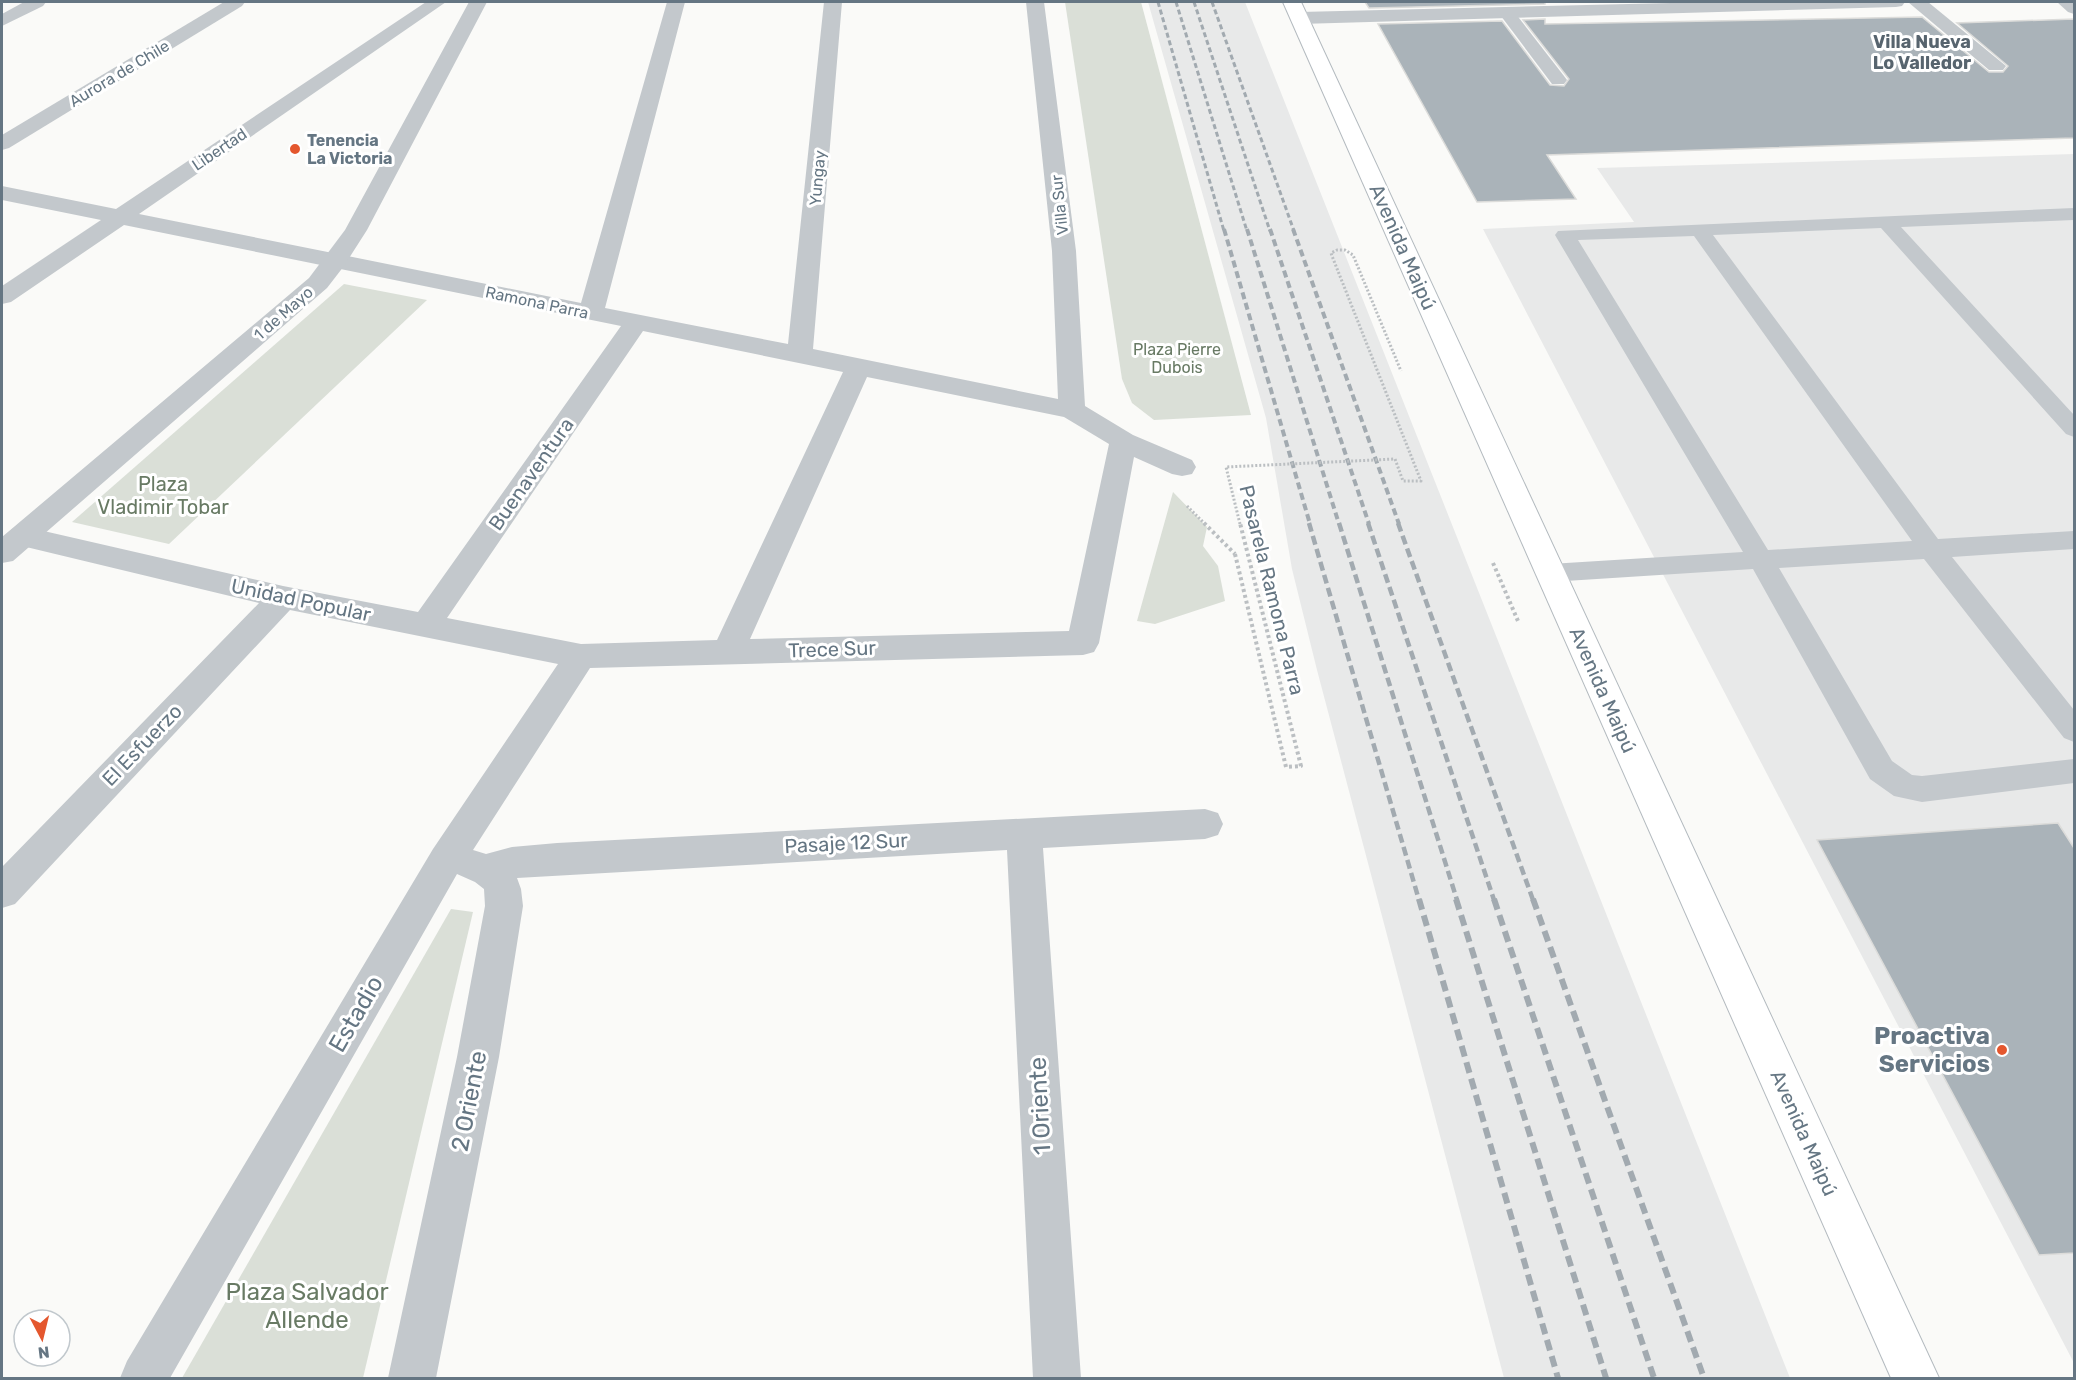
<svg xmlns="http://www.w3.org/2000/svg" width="2076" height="1380" viewBox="0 0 2076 1380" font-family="Rubik,sans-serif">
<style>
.built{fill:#e8e9e9}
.green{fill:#dadfd7}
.building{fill:#aab3b9;stroke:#dcdcda;stroke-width:1.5}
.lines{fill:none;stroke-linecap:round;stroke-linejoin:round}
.secondary-casing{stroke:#b3babf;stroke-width:2}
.path-far1{stroke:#bbbfc2;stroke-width:3;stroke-dasharray:2 2;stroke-linecap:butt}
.path{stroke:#bbbfc2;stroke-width:4;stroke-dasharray:3 3;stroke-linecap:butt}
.service{fill:#c3c8cc;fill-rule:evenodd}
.pedestrian{fill:#c3c8cc;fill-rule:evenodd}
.minor{fill:#c3c8cc;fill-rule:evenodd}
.tertiary{fill:#c3c8cc;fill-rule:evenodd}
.secondary{fill:#fff;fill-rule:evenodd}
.rail-far3{stroke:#a2aab0;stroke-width:3;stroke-dasharray:5 3;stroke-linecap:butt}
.rail-far2{stroke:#a2aab0;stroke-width:4;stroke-dasharray:7 4;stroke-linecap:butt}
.rail-far1{stroke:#a2aab0;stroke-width:4.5;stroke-dasharray:9 4.5;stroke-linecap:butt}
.rail{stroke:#a2aab0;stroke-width:6;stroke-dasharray:11 6;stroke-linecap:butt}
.path-bridge-far1{stroke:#bbbfc2;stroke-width:3;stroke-dasharray:2 2;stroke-linecap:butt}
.path-bridge{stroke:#bbbfc2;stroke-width:4;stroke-dasharray:3 3;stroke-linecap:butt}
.poi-dot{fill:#e4572e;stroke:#fff;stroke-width:2}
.labels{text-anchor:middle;stroke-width:6;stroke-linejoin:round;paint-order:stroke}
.far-street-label{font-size:16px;fill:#657683;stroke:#fff}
.far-poi-label{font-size:16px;font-weight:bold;fill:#657683;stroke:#fff;text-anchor:start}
.far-park-label{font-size:16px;fill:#687a64;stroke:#fff}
.far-neighbourhood-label{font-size:18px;font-weight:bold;fill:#57646e;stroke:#fff}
.street-label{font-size:20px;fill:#657683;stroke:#fff}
.park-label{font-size:20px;fill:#687a64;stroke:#fff}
.near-street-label{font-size:24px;fill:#657683;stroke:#fff}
.near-poi-label{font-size:24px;font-weight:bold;fill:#657683;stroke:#fff;text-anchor:end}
.near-park-label{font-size:24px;fill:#687a64;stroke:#fff}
</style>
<rect width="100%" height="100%" fill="#fafaf8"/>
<g class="built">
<path d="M 1148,2 L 1245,2 L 1790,1378 L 1504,1378 L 1317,670 L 1292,569 L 1266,418 Z"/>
<path d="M 2074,154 L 2074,1363 L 1483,229 L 1634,222 L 1597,168 Z"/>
</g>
<g class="green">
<path d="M 1065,2 L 1141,2 L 1251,415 L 1154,420 L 1132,403 L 1122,379 Z"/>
<path d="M 344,284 L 427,300 L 169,544 L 72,522 Z"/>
<path d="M 1173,492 L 1207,527 L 1203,546 L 1218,566 L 1225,601 L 1155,624 L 1137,621 Z"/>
<path d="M 451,909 L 473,912 L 363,1378 L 182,1378 Z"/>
</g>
<g class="building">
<path d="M 1365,2 L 1545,2 L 1545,4 L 1369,8 Z"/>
<path d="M 1922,17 L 1989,72 L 2003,72 L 2008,66 L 1957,23 L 2074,19 L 2074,138 L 1547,155 L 1576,199 L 1477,202 L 1378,24 L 1502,21 L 1550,85 L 1564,86 L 1569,79 L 1523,20 L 1545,19 L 1545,24 Z"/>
<path d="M 2058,823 L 2074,848 L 2074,1253 L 2039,1255 L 1817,840 Z"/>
</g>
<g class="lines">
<defs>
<path id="secondary" d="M 1283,2 L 1301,2 L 1939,1378 L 1891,1378 Z"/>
</defs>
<use href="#secondary" class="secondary-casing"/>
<path class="path-far1" d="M 1187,506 L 1205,524"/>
<g class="path">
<path d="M 1204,523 L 1235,554"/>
<path d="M 1493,563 L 1518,621"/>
</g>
<g class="service">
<path d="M 2057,2 L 2074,2 L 2074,14 L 2068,12 Z"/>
<path d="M 1506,7 L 1512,9 L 1564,76 L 1567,80 L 1564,84 L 1552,84 L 1498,12 Z"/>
<path d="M 2074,208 L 2074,220 L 1901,227 L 2074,415 L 2074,437 L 2066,434 L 1881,228 L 1713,235 L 1938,539 L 2074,531 L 2074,549 L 1952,557 L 2074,710 L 2074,742 L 2064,738 L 1924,559 L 1779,568 L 1892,761 L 1912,775 L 1922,776 L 2074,759 L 2074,783 L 1922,802 L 1894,796 L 1870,779 L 1753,569 L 1550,582 L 1541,580 L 1537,573 L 1541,566 L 1550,564 L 1743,552 L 1555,235 L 1558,231 ZM 1694,236 L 1912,541 L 1768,550 L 1578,240 Z"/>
</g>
<path class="pedestrian" d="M 1908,2 L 1928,2 L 2006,66 L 2003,70 L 1989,70 Z"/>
<g class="minor">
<path d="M 24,2 L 46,2 L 43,6 L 2,26 L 2,14 Z"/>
<path d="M 224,2 L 245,2 L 242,6 L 9,148 L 2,150 L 2,135 Z"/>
<path d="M 426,2 L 446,2 L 139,214 L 581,303 L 667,2 L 685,2 L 605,308 L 788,344 L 824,2 L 842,2 L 813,349 L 1058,399 L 1052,251 L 1026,2 L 1044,2 L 1076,251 L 1085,406 L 1133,435 L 1192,460 L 1196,467 L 1192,474 L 1182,476 L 1172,474 L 1134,457 L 1099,643 L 1094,652 L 1083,655 L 590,668 L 473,850 L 486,854 L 512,847 L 557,843 L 1205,809 L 1218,813 L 1223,824 L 1218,835 L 1205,839 L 1043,848 L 1081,1378 L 1033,1378 L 1007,850 L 517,878 L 521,889 L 523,906 L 499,1057 L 436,1378 L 388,1378 L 457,1057 L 485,906 L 484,889 L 475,882 L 457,874 L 170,1378 L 120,1378 L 127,1361 L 433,849 L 558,664 L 290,610 L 15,904 L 2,908 L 2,867 L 259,603 L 22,546 L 12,543 L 7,536 L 12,529 L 22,526 L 283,586 L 418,612 L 621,326 L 124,225 L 11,302 L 2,304 L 2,286 L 101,220 L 2,200 L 2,186 L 116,209 ZM 643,331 L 843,372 L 717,640 L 581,644 L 447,618 ZM 867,377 L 1064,417 L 1109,444 L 1069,631 L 750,639 Z"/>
<path d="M 1712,2 L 1905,2 L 1902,6 L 1896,7 L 1300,24 L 1294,22 L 1291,18 L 1294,14 L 1300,12 Z"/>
</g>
<path class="tertiary" d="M 469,2 L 487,2 L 367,230 L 344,266 L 327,288 L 13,561 L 2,563 L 2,537 L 309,278 L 345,230 Z"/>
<use href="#secondary" class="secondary"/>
<g class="rail-far3">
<path d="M 1158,2 L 1224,231"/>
<path d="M 1176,2 L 1247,231"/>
<path d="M 1194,2 L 1270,231"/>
<path d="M 1212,2 L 1294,231"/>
</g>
<g class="rail-far2">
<path d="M 1224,229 L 1310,524"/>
<path d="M 1247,229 L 1339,524"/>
<path d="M 1270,229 L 1369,524"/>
<path d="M 1293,229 L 1399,524"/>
</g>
<g class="rail-far1">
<path d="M 1309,523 L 1419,900"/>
<path d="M 1339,523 L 1457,900"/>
<path d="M 1368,523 L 1494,900"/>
<path d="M 1398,523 L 1533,900"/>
</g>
<g class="rail">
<path d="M 1419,899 L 1558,1378"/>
<path d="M 1456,899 L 1606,1378"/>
<path d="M 1494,899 L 1654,1378"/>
<path d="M 1533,899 L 1704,1378"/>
</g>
<path class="path-bridge-far1" d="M 1240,524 L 1226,467 L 1395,459 L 1403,481 L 1421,481 L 1332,256 L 1331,253 L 1337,250 L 1345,250 L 1353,255 L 1401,371"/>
<path class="path-bridge" d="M 1235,554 L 1286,767 L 1301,766 L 1240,523"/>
</g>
<g class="poi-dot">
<circle cx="295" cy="149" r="6"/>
<circle cx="2002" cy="1050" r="6"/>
</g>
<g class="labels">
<g class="far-street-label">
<text transform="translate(119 73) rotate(-31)" y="6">Aurora de Chile</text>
<text transform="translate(219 149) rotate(-34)" y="6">Libertad</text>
<text transform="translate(817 178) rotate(-85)" y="6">Yungay</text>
<text transform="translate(1059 205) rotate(-96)" y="6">Villa Sur</text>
<text transform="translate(537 302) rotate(12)" y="6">Ramona Parra</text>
<text transform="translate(283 313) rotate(-41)" y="6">1 de Mayo</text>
</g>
<g class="far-poi-label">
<text x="307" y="146">Tenencia<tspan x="307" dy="18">La Victoria</tspan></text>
</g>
<g class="far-park-label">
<text x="1177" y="355">Plaza Pierre<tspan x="1177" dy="18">Dubois</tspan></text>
</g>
<g class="far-neighbourhood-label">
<text x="1922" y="48">Villa Nueva<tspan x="1922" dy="21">Lo Valledor</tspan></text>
</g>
<g class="street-label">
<text transform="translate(1403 247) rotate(66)" y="7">Avenida Maipú</text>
<text transform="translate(531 474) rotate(-55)" y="7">Buenaventura</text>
<text transform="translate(1272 590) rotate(76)" y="7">Pasarela Ramona Parra</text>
<text transform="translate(301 600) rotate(12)" y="7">Unidad Popular</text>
<text transform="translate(832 649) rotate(-2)" y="7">Trece Sur</text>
<text transform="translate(1603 690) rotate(66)" y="7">Avenida Maipú</text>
<text transform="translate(142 745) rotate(-46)" y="7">El Esfuerzo</text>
<text transform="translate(846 843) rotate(-3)" y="7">Pasaje 12 Sur</text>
<text transform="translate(1804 1133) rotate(66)" y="7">Avenida Maipú</text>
</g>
<g class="park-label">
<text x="163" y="491">Plaza<tspan x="163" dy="23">Vladimir Tobar</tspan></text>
</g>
<g class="near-street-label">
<text transform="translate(356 1014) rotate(-60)" y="8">Estadio</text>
<text transform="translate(469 1101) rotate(-79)" y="8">2 Oriente</text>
<text transform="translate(1040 1106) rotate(-93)" y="8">1 Oriente</text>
</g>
<g class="near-poi-label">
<text x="1990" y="1044">Proactiva<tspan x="1990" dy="28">Servicios</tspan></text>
</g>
<g class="near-park-label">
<text x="307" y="1300">Plaza Salvador<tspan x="307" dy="28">Allende</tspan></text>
</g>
</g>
<rect width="2076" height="1380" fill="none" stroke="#657683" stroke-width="6"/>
<g transform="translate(42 1338) rotate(173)"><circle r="28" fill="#ffffff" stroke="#c1c8cd" stroke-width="1.5"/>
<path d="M0-4.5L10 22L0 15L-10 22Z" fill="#e4572e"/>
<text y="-9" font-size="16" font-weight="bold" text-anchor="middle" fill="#657683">N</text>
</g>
</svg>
